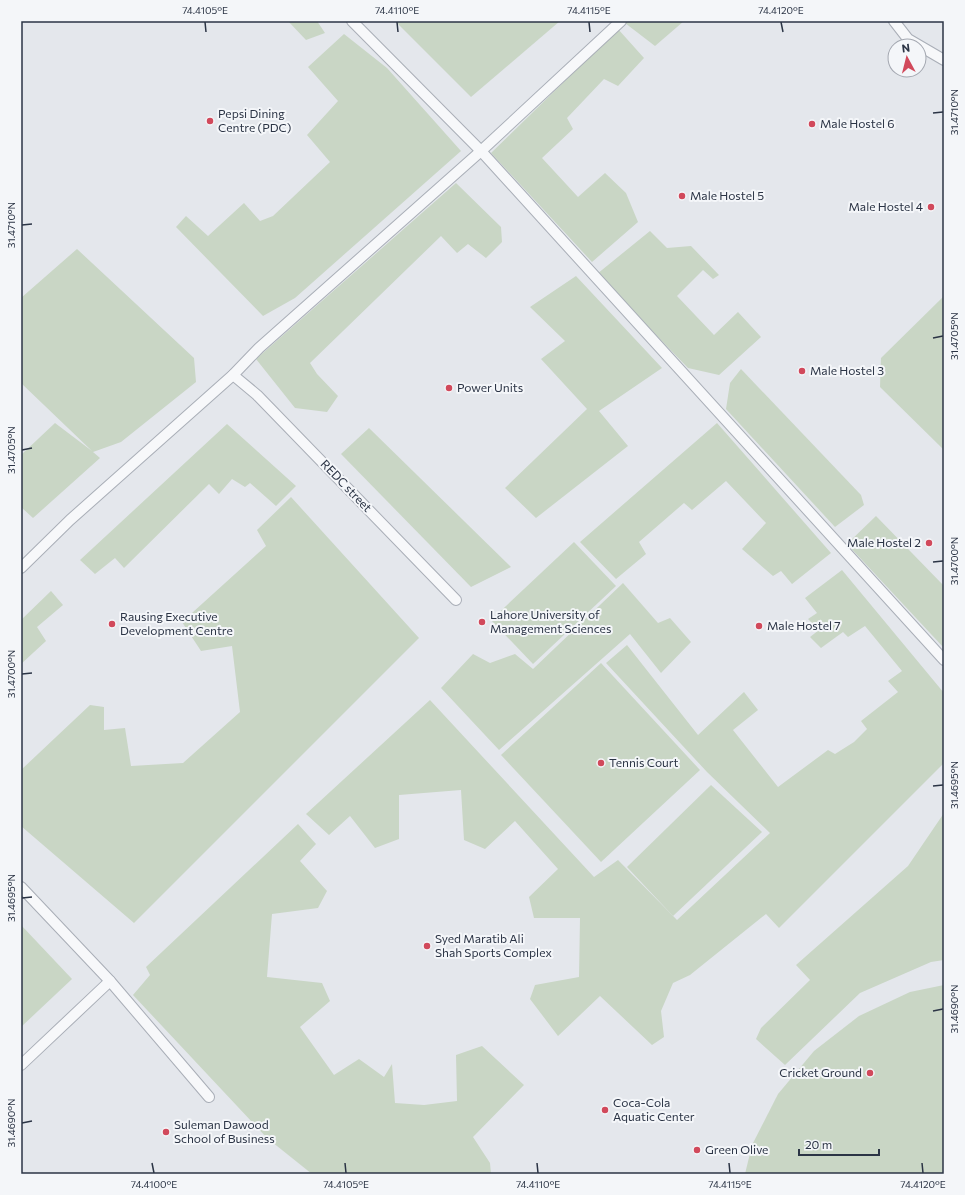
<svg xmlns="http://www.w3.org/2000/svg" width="965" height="1195" viewBox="0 0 965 1195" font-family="Commissioner,sans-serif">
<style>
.green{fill:#c9d6c5}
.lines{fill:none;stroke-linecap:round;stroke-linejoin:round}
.service-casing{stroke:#a9aeb7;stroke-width:12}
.service{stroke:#f7f8fa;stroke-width:10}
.ticks{fill:none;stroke:#2b3445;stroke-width:1.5}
.poi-dot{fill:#d1495b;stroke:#f4f6f9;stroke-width:1.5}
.labels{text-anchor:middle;stroke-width:4;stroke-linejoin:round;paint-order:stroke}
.poi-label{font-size:12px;fill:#2b3445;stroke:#f4f6f9;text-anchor:start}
.street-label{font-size:12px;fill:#2b3445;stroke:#f4f6f9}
.neatline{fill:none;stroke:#2b3445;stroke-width:1.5}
.ticks-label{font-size:10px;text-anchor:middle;fill:#2b3445}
</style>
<rect width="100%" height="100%" fill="#e4e7ec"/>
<g class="green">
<path d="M 288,21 L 317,21 L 325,33 L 306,40 Z"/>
<path d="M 395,21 L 560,21 L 471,97 Z"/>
<path d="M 627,21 L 684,21 L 655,46 L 625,23 Z"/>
<path d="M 618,29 L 644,58 L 618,86 L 604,79 L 567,118 L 573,129 L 542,158 L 578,197 L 605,173 L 626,193 L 638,222 L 592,262 L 491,153 Z"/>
<path d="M 344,34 L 387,68 L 461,151 L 295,298 L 263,316 L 176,227 L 186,216 L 208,236 L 244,203 L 260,221 L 273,216 L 330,162 L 307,135 L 338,101 L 308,67 Z"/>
<path d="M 456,183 L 501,227 L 502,242 L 486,258 L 468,244 L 457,253 L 441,236 L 310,363 L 317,374 L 338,396 L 327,412 L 295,408 L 256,359 Z"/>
<path d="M 650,231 L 667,248 L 691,246 L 719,275 L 713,279 L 703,270 L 677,296 L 714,335 L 738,312 L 761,337 L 719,375 L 688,368 L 597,274 Z"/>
<path d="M 77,249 L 194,358 L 196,382 L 121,442 L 93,452 L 100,458 L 33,518 L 21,507 L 21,455 L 55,423 L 92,451 L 21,383 L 21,298 Z"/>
<path d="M 576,276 L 662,368 L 599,411 L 628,446 L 536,518 L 505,488 L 587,409 L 541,359 L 565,341 L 530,307 Z"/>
<path d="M 944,296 L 944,450 L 880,387 L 881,358 Z"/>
<path d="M 741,369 L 861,495 L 864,505 L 835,527 L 726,409 L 730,383 Z"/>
<path d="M 717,423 L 831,553 L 792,584 L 781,571 L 773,576 L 742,549 L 766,523 L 726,481 L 692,510 L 684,503 L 639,542 L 646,554 L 616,579 L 580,542 Z"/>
<path d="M 227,424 L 296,486 L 276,506 L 250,483 L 245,487 L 232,479 L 219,494 L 209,484 L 124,568 L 115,558 L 95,574 L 80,560 Z"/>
<path d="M 369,428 L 511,567 L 471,587 L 341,454 Z"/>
<path d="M 291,497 L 419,638 L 134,923 L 21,826 L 21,770 L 90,705 L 104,707 L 104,730 L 125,728 L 131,766 L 183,763 L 240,712 L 232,646 L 201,651 L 182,622 L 266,546 L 257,530 Z"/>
<path d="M 876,516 L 944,586 L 944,648 L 847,544 Z"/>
<path d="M 574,542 L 616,586 L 533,664 L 491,620 Z"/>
<path d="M 842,570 L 944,693 L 944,763 L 779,928 L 766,914 L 690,975 L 673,983 L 661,1011 L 664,1037 L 652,1045 L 600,996 L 558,1036 L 530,999 L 535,985 L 579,977 L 580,918 L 534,918 L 529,897 L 558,869 L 515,821 L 485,849 L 464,840 L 461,790 L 399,795 L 399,839 L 375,848 L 350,816 L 329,835 L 306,814 L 430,700 L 594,877 L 618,860 L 677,920 L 770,833 L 707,772 L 606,663 L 627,645 L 698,735 L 744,692 L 758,710 L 733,730 L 778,787 L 828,750 L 835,754 L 854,742 L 867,729 L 861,721 L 898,692 L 888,681 L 902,671 L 865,626 L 848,637 L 843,632 L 821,648 L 810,637 L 819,630 L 808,619 L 817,613 L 805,598 Z"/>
<path d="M 623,583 L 658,623 L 670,618 L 691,642 L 661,673 L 630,634 L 499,750 L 441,688 L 473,654 L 490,663 L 515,654 L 533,669 Z"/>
<path d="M 51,591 L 63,605 L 37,627 L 46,641 L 21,664 L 21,620 Z"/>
<path d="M 601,663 L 700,770 L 601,862 L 501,755 Z"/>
<path d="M 711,785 L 762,832 L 673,916 L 627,867 Z"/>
<path d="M 944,813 L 944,960 L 931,962 L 860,993 L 785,1065 L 756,1039 L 761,1028 L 810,980 L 796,965 L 908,866 Z"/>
<path d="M 298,824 L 316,844 L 300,861 L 327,891 L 318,908 L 272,914 L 267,977 L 322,983 L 330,1001 L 300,1027 L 334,1075 L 359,1059 L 384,1077 L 392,1064 L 395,1103 L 424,1105 L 457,1101 L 456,1055 L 482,1046 L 524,1085 L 473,1137 L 490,1163 L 491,1174 L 312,1174 L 267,1138 L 133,995 L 150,975 L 146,967 Z"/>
<path d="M 21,925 L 72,979 L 21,1027 Z"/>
<path d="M 944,985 L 944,1174 L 745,1174 L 752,1145 L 778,1094 L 814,1051 L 859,1016 L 910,992 Z"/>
</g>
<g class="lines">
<defs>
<g id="service">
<path d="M 352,21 L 481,151 L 944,660"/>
<path d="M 894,21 L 908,39 L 944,60"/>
<path d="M 233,375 L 257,395 L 456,600"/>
<path d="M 21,568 L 70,520 L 233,375 L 259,348 L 481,151 L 621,21"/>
<path d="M 21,887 L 110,981 L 209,1097"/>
<path d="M 21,1065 L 110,981"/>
</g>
</defs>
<use href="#service" class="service-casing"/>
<use href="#service" class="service"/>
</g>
<path class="ticks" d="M 205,22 L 206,32M 397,22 L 398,32M 589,22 L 590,32M 781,22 L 783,32M 933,113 L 943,112M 22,225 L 32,224M 933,338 L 943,336M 22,450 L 32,448M 933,562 L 943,561M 22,674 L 32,673M 933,786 L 943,785M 22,898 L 32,897M 933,1011 L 943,1009M 22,1123 L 32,1121M 152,1163 L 154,1173M 345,1163 L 346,1173M 537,1163 L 538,1173M 729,1163 L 730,1173M 922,1163 L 923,1173"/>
<g class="poi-dot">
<circle cx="210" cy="121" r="4"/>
<circle cx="812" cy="124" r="4"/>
<circle cx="682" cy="196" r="4"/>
<circle cx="931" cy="207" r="4"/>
<circle cx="802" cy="371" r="4"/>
<circle cx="449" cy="388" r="4"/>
<circle cx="929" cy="543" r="4"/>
<circle cx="482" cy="622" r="4"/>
<circle cx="112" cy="624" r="4"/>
<circle cx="759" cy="626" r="4"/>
<circle cx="601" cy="763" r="4"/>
<circle cx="427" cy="946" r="4"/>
<circle cx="870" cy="1073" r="4"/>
<circle cx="605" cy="1110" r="4"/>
<circle cx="166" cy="1132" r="4"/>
<circle cx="697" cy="1150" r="4"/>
</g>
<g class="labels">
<g class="poi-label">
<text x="218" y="118">Pepsi Dining<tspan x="218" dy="14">Centre (PDC)</tspan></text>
<text x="820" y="128">Male Hostel 6</text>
<text x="690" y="200">Male Hostel 5</text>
<text x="923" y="211" text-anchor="end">Male Hostel 4</text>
<text x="810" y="375">Male Hostel 3</text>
<text x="457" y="392">Power Units</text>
<text x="921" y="547" text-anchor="end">Male Hostel 2</text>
<text x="490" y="619">Lahore University of<tspan x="490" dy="14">Management Sciences</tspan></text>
<text x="120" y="621">Rausing Executive<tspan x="120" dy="14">Development Centre</tspan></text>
<text x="767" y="630">Male Hostel 7</text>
<text x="609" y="767">Tennis Court</text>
<text x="435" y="943">Syed Maratib Ali<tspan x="435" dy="14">Shah Sports Complex</tspan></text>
<text x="862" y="1077" text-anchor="end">Cricket Ground</text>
<text x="613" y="1107">Coca-Cola<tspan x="613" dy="14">Aquatic Center</tspan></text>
<text x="174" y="1129">Suleman Dawood<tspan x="174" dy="14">School of Business</tspan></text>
<text x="705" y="1154">Green Olive</text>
</g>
<g class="street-label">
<text transform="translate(346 486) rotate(46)" y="4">REDC street</text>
</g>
</g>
<rect width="965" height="1195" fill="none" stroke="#f4f6f9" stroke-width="44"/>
<g transform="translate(907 58) rotate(353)"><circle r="19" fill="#f4f6f9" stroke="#a4a8b1"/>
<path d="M0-3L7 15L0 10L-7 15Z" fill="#d1495b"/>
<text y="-6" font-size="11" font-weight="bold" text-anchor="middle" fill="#2b3445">N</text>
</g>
<path d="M799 1149v6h80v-6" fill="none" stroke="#2b3445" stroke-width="2"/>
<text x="805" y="1149" font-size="12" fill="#2b3445" stroke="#f4f6f9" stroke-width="3" paint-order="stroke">20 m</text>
<rect x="22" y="22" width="921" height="1151" class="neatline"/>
<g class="ticks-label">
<text x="205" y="14">74.4105°E</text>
<text x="397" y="14">74.4110°E</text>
<text x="589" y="14">74.4115°E</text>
<text x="781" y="14">74.4120°E</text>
<text transform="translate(954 112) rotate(-90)" y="4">31.4710°N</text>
<text transform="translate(11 225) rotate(-90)" y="4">31.4710°N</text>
<text transform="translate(954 336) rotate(-90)" y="4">31.4705°N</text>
<text transform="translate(11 450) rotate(-90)" y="4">31.4705°N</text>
<text transform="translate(954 561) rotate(-90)" y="4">31.4700°N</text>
<text transform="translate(11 674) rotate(-90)" y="4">31.4700°N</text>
<text transform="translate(954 785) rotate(-90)" y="4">31.4695°N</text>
<text transform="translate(11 898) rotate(-90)" y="4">31.4695°N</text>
<text transform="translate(954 1009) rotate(-90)" y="4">31.4690°N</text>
<text transform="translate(11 1123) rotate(-90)" y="4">31.4690°N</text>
<text x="154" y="1188">74.4100°E</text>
<text x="346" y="1188">74.4105°E</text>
<text x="538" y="1188">74.4110°E</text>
<text x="730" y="1188">74.4115°E</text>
<text x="923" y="1188">74.4120°E</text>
</g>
</svg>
